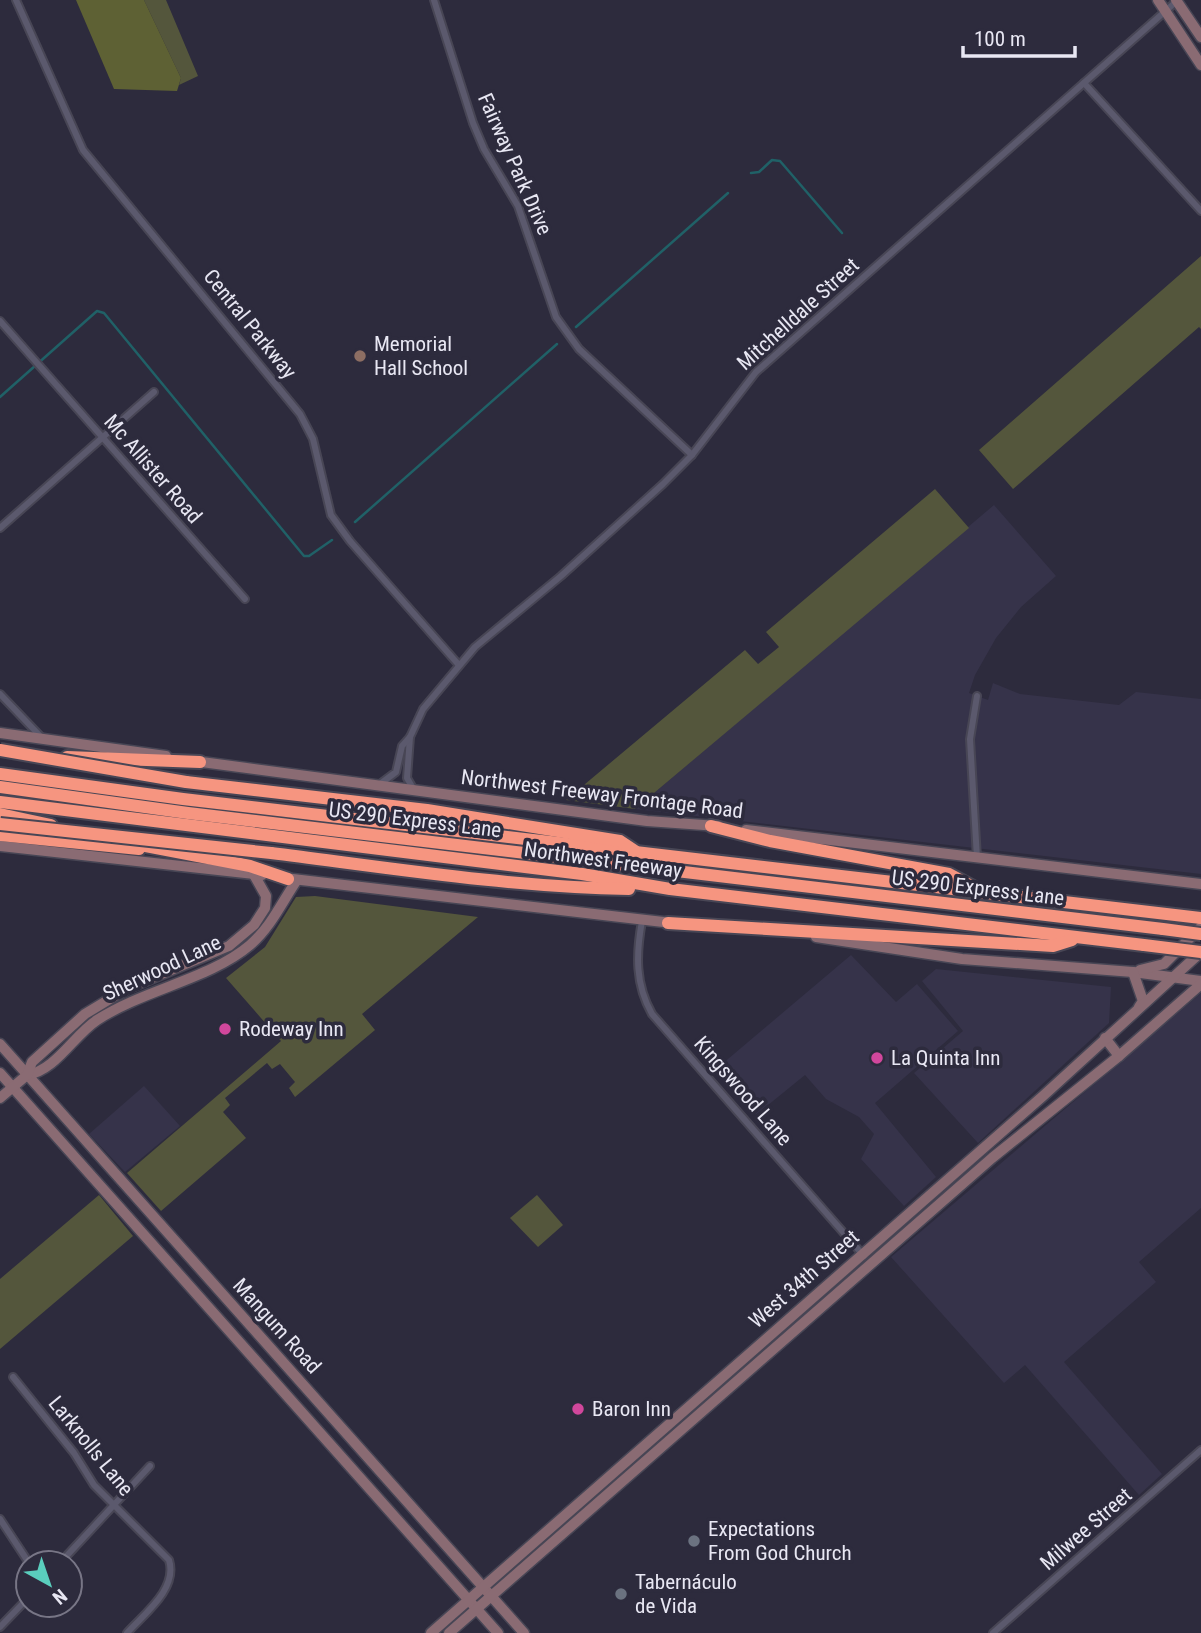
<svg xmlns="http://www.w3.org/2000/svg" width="1201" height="1633" viewBox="0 0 1201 1633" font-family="'Roboto Condensed',sans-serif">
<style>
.built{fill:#36334a}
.green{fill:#54563c}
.forest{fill:#5e6134}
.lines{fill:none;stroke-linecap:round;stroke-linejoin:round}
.stream{stroke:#206167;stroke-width:2.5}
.street-casing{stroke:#484655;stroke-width:10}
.secondary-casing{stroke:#484655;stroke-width:13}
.highway-casing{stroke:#484655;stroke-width:16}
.street{stroke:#5b596d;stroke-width:6}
.secondary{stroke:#8a6b73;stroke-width:10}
.highway{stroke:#f69580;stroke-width:12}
.highway-bridge-casing{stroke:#484655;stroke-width:16;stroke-linecap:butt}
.highway-bridge{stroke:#f69580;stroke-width:12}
.education-dot{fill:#8d6e63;stroke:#2d2b3d;stroke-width:2.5}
.hotel-dot{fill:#d1479c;stroke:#2d2b3d;stroke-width:2.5}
.worship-dot{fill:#6b7280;stroke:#2d2b3d;stroke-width:2.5}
.labels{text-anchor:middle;stroke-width:7;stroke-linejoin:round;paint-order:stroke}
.street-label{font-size:21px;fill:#e8e7f3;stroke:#2d2b3d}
.poi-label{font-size:21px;fill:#e8e7f3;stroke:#2d2b3d;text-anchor:start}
</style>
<rect width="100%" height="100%" fill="#2d2b3d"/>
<g class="built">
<path d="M 994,505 L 1056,576 L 1021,607 L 996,638 L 975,675 L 969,693 L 988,700 L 993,683 L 1020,694 L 1119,705 L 1136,692 L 1201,699 L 1201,874 L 635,809 Z"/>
<path d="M 851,955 L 896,1002 L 917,984 L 958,1031 L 875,1103 L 936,1177 L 904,1206 L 861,1159 L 874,1134 L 859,1117 L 826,1099 L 805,1075 L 756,1115 L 715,1070 Z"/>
<path d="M 936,969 L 1111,987 L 1109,1023 L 978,1143 L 914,1073 L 963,1031 L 922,981 Z"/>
<path d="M 1201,993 L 1201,1208 L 1139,1262 L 1156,1282 L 1064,1362 L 1162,1474 L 1139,1495 L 1025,1365 L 1004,1383 L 891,1257 Z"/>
<path d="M 144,1086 L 180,1126 L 125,1172 L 89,1134 Z"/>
</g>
<g class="green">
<path d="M 144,0 L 166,0 L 198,76 L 179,85 L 181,78 Z"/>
<path d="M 1201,256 L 1201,329 L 1199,327 L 1013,489 L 979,450 Z"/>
<path d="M 935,489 L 969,528 L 635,809 L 566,800 L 745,650 L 758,664 L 779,647 L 766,632 Z"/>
<path d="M 315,896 L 478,917 L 362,1014 L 375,1030 L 295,1097 L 289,1088 L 295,1082 L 280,1064 L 272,1069 L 267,1063 L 225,1098 L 230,1105 L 223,1112 L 246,1138 L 161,1211 L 127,1173 L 281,1041 L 226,978 L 265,947 L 296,897 Z"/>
<path d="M 99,1195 L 133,1236 L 0,1349 L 0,1279 Z"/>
<path d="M 537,1195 L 563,1225 L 538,1247 L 510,1218 Z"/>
</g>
<path class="forest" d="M 76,0 L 144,0 L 181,78 L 177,91 L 114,89 Z"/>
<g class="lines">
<g class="stream">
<path d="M 751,173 L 759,172 L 772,160 L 780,161 L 842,233"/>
<path d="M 576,327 L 728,193"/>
<path d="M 0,397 L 97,311 L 104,313 L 304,556 L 309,556 L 332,540"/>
<path d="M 355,522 L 557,344"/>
</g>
<defs>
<g id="street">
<path d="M 16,0 L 83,150 L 300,414 L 313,439 L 331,515 L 350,541 L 458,664"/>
<path d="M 434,0 L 473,123 L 484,149 L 518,206 L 556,317 L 579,349 L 692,455"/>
<path d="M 1084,83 L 1201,211"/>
<path d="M 0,321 L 245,599"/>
<path d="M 0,528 L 154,392"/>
<path d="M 0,694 L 42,738"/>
<path d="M 410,737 L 407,778 L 414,790"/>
<path d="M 380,784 L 396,772 L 402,746 L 410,737 L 423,709 L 475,647 L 561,576 L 663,484 L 692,455 L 756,372 L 1178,0"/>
<path d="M 977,858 L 970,739 L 977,696"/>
<path d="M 642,921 C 636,954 635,984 652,1014 L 864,1256"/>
<path d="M 13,1377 L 74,1453 L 94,1485 L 169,1560 C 178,1589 144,1614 127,1633"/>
<path d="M 0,1519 L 29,1563"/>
<path d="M 60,1563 L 150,1466"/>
<path d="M 0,1627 L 28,1598"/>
<path d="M 993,1633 L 1201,1450"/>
</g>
<g id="secondary">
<path d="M 1158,0 L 1201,65"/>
<path d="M 1176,0 L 1201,37"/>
<path d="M 0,733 L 166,756"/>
<path d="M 194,761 L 647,821 L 718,826"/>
<path d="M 746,830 L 1201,884"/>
<path d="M 0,846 L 262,875"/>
<path d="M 284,878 L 672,923"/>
<path d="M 816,937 L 962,959 L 1133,972 L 1201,981"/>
<path d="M 1140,970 L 1164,964 L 1201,927"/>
<path d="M 1133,972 L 1143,1001 L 1139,1007"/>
<path d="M 1105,1038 L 1119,1056"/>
<path d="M 0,1044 L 524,1633"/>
<path d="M 0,1073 L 498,1633"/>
<path d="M 27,1075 C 56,1070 73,1036 97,1020 C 145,989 210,979 250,945 C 271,927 282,902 297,880"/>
<path d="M 0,1098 L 27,1075 L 32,1062 L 85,1014 L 128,988 L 229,946 L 254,925 L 265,908 L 266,896 L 253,873"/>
<path d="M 431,1633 L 1043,1096 L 1201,952"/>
<path d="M 449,1633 L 992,1158 L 1119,1056 L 1201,984"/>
</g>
<g id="highway">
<path d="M 67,757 L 200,762"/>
<path d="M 0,774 L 183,799 L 1201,918"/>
<path d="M 186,782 L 427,810 L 620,841 L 635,851"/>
<path d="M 0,787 L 188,813 L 1163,929"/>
<path d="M 0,802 L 582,874 L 670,889 L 1144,945"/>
<path d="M 0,814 L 51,825"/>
<path d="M 711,826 L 770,841 L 949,874 L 975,888"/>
<path d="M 0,835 L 139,849"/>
<path d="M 130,843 L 250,866 L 288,879"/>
<path d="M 271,853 C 390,868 509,887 629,889"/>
<path d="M 668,923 L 1053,946 L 1072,940"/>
</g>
</defs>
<use href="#street" class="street-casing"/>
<use href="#secondary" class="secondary-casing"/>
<use href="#highway" class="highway-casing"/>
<use href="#street" class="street"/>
<use href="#secondary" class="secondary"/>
<use href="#highway" class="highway"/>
<defs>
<g id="highway-bridge">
<path d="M 0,750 L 186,782"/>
<path d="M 0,824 L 271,853"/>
<path d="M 1163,929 L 1201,934"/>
<path d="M 1144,945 L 1201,952"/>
</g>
</defs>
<use href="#highway-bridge" class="highway-bridge-casing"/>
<use href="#highway-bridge" class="highway-bridge"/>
</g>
<circle class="education-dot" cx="360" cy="356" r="7"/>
<g class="hotel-dot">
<circle cx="225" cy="1029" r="7"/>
<circle cx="877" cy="1058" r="7"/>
<circle cx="578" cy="1409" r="7"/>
</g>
<g class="worship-dot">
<circle cx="694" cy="1541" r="7"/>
<circle cx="621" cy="1594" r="7"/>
</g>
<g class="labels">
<g class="street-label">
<text transform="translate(515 164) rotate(66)" y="7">Fairway Park Drive</text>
<text transform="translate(798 314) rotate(-42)" y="7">Mitchelldale Street</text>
<text transform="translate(250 324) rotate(51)" y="7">Central Parkway</text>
<text transform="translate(153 469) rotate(49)" y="7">Mc Allister Road</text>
<text transform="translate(602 794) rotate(7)" y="7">Northwest Freeway Frontage Road</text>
<text transform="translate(415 820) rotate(7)" y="7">US 290 Express Lane</text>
<text transform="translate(603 860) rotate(8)" y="7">Northwest Freeway</text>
<text transform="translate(978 888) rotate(7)" y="7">US 290 Express Lane</text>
<text transform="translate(162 968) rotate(-25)" y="7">Sherwood Lane</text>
<text transform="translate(743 1091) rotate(49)" y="7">Kingswood Lane</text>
<text transform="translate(804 1279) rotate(-41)" y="7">West 34th Street</text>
<text transform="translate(277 1326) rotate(48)" y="7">Mangum Road</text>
<text transform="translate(91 1446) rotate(51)" y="7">Larknolls Lane</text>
<text transform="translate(1086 1529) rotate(-41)" y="7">Milwee Street</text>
</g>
<g class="poi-label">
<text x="374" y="351">Memorial<tspan x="374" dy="24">Hall School</tspan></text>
<text x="239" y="1036">Rodeway Inn</text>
<text x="891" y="1065">La Quinta Inn</text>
<text x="592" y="1416">Baron Inn</text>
<text x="708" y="1536">Expectations<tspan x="708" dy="24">From God Church</tspan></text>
<text x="635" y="1589">Tabernáculo<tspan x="635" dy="24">de Vida</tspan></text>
</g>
</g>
<g transform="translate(49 1584) rotate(140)"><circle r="33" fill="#2d2b3d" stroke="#787686" stroke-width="2"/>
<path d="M0-5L12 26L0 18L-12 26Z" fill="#5acebd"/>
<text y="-10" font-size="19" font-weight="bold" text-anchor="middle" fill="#e8e7f3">N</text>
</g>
<path d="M963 46v10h112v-10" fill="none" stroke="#e8e7f3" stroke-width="3.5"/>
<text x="974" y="46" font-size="21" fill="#e8e7f3" stroke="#2d2b3d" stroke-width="5" paint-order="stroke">100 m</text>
</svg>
